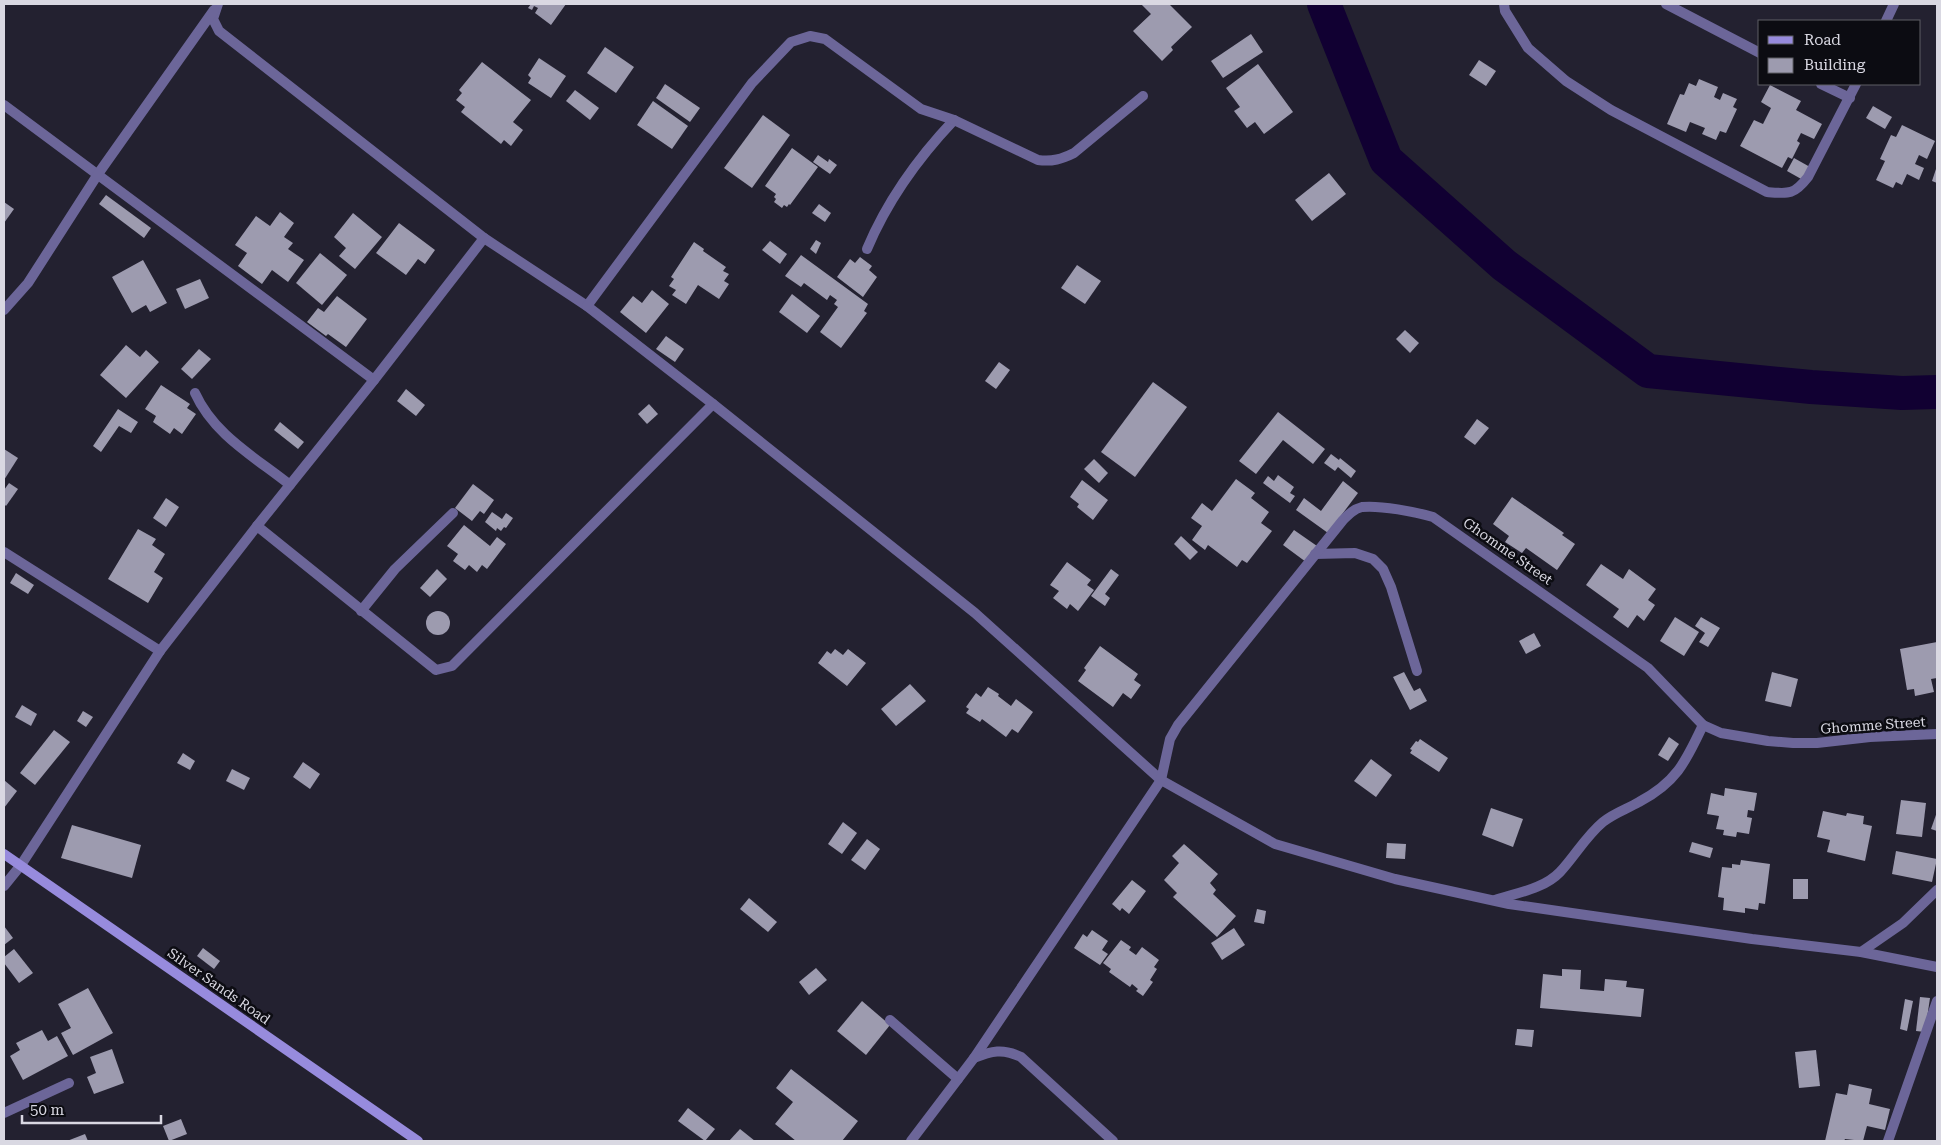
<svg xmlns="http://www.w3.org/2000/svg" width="1941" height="1145" viewBox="0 0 1941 1145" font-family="'Roboto Serif',serif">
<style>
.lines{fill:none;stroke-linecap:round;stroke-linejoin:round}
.river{stroke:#110032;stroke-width:34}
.building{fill:#9d9baf}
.street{stroke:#6c6699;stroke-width:10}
.secondary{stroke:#978bdd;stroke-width:10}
.labels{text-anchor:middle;stroke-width:5;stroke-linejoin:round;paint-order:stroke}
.street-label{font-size:14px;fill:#d9d8e2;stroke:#0c0c12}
</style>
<rect width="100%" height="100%" fill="#232130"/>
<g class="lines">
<path class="river" d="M 1324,4 L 1386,160 L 1504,265 L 1648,371 L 1811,387 L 1902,393 L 1937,392"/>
</g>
<g class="building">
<path d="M 531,4 L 566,4 L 551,25 L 535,13 L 538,8 L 534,6 L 532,10 L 528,8 Z"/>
<path d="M 1141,4 L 1169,4 L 1192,27 L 1171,47 L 1173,50 L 1162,61 L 1133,31 L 1151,14 Z"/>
<path d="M 1251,34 L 1263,52 L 1223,78 L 1211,61 Z"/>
<path d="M 605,47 L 634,67 L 616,93 L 587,73 Z"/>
<path d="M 539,58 L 566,76 L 551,98 L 528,83 L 531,78 L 528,75 Z"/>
<path d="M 1479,60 L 1496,71 L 1486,86 L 1469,75 Z"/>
<path d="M 482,62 L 531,100 L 513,122 L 523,130 L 511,146 L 504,140 L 501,144 L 461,112 L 465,107 L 456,100 L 462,93 L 459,90 Z"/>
<path d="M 1258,64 L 1293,112 L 1264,134 L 1255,122 L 1247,128 L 1234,111 L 1240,107 L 1226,88 Z"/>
<path d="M 1699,79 L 1718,87 L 1714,97 L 1720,100 L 1723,93 L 1737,99 L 1733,107 L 1737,109 L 1726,133 L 1720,131 L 1716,140 L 1702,134 L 1705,128 L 1690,122 L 1686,132 L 1667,124 L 1680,94 L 1684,95 L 1689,83 L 1696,86 Z"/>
<path d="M 665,84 L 700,108 L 690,122 L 656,98 Z"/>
<path d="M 1770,85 L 1801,101 L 1796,110 L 1822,124 L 1814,139 L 1801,133 L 1797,141 L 1800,143 L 1792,159 L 1788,157 L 1782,168 L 1740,146 L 1754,120 L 1763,124 L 1771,108 L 1761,102 Z"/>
<path d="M 575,90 L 599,108 L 590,120 L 566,101 Z"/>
<path d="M 653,101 L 688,126 L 672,149 L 637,125 Z"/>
<path d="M 1873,106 L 1892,117 L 1885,129 L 1866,118 Z"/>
<path d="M 763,115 L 790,135 L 752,188 L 724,168 Z"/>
<path d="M 1902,125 L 1935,141 L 1927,159 L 1919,155 L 1915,164 L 1924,168 L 1919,180 L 1907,174 L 1902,185 L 1896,182 L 1893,188 L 1876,180 L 1885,161 L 1880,159 L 1891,135 L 1896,137 Z"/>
<path d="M 792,148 L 818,167 L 790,205 L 789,204 L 787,207 L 784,205 L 782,208 L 774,202 L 776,199 L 774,197 L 776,194 L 765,186 Z"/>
<path d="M 818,155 L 828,162 L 829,159 L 837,165 L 830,174 L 813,162 Z"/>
<path d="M 1794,158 L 1810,167 L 1803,180 L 1787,171 Z"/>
<path d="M 1937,166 L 1937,183 L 1932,181 Z"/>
<path d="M 1329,173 L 1346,194 L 1312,221 L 1295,200 Z"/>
<path d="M 106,195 L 151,228 L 144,238 L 99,204 Z"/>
<path d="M 4,202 L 14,209 L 4,223 Z"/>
<path d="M 819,204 L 831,213 L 825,222 L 812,213 Z"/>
<path d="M 280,212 L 294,223 L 284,237 L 293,243 L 288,249 L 304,260 L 288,282 L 272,270 L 262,284 L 238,266 L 247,253 L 235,245 L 256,216 L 270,226 Z"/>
<path d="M 353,213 L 382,237 L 355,269 L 339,256 L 346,248 L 334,237 Z"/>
<path d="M 399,223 L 435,250 L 425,264 L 418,259 L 406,275 L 376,253 Z"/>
<path d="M 816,240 L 821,243 L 816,254 L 810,249 Z"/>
<path d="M 770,241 L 787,254 L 780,264 L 762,250 Z"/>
<path d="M 694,242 L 704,249 L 703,251 L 726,267 L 723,271 L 729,274 L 724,281 L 729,284 L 719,299 L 698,285 L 686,304 L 672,295 L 676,290 L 669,286 L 674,279 L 671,277 Z"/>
<path d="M 320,253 L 347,275 L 322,305 L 296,283 Z"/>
<path d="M 801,255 L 868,304 L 864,311 L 867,313 L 841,348 L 820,332 L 838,307 L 834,304 L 837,300 L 830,295 L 827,300 L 804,283 L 801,287 L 785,276 Z"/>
<path d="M 860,257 L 872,266 L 869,270 L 877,277 L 863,297 L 837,277 L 850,259 L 855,263 Z"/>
<path d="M 143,260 L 167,303 L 150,312 L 146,305 L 132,313 L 112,277 Z"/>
<path d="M 1077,265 L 1101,281 L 1085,304 L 1061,288 Z"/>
<path d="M 200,279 L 209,298 L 185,309 L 176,289 Z"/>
<path d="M 652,290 L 669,304 L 646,333 L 620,312 L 633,296 L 642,303 Z"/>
<path d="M 792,294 L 820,316 L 807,333 L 779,312 Z"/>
<path d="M 337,296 L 367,319 L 346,347 L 328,334 L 326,336 L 307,322 L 318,308 L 324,312 Z"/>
<path d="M 1405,330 L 1419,343 L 1410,353 L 1396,339 Z"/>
<path d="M 666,336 L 684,349 L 675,362 L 656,349 Z"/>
<path d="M 126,345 L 140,357 L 146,350 L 159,362 L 126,398 L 100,375 Z"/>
<path d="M 199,349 L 211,359 L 192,379 L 181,369 Z"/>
<path d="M 999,362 L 1010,370 L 996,389 L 985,381 Z"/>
<path d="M 1153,382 L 1187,407 L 1135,477 L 1101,452 Z"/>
<path d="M 161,385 L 190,404 L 187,408 L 196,414 L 182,434 L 174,428 L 170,434 L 153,422 L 156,416 L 145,409 Z"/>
<path d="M 406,389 L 425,405 L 416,416 L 397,401 Z"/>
<path d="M 649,404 L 658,414 L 647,424 L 638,414 Z"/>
<path d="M 118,409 L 138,422 L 131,433 L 119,426 L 101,452 L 93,446 Z"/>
<path d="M 1278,412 L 1325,449 L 1313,464 L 1283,440 L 1256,474 L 1239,461 Z"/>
<path d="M 1477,419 L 1489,428 L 1475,445 L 1464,437 Z"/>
<path d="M 280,422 L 304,442 L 298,449 L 274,430 Z"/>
<path d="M 4,449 L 18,458 L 4,480 Z"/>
<path d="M 1331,454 L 1339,460 L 1340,458 L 1356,471 L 1351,478 L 1338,467 L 1335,471 L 1324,463 Z"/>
<path d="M 1094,459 L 1108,473 L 1099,483 L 1084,469 Z"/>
<path d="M 1278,475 L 1294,487 L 1290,493 L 1295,496 L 1290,503 L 1263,483 L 1268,476 L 1274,481 Z"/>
<path d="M 1236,479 L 1255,493 L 1251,498 L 1269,512 L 1261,523 L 1272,531 L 1247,563 L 1242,560 L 1237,567 L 1208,545 L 1205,550 L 1192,540 L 1202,526 L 1191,518 L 1202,503 L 1212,511 Z"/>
<path d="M 1082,480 L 1108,500 L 1093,520 L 1077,507 L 1079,504 L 1070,497 Z"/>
<path d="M 1343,481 L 1358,493 L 1328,533 L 1296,510 L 1304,498 L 1321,511 Z"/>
<path d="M 9,483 L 18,489 L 6,506 L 4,504 L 4,490 Z"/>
<path d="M 473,484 L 494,500 L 484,514 L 480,511 L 472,521 L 455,508 Z"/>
<path d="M 1512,497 L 1564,533 L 1562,535 L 1575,544 L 1557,570 L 1526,548 L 1522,553 L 1505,542 L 1509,536 L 1493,524 Z"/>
<path d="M 166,498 L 179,507 L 166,527 L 153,518 Z"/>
<path d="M 492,512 L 502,519 L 506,513 L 513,518 L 506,528 L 504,527 L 501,531 L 497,528 L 496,531 L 485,522 Z"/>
<path d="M 464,525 L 490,546 L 497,537 L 506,544 L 487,569 L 482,565 L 477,572 L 469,565 L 465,570 L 453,561 L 458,554 L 447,546 Z"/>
<path d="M 138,529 L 156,539 L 152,545 L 165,554 L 154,572 L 163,578 L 148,603 L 108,579 Z"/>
<path d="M 1294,530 L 1317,546 L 1306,562 L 1283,545 Z"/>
<path d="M 1181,536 L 1198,552 L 1190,560 L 1174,544 Z"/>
<path d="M 1067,562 L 1091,580 L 1087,585 L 1094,590 L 1078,611 L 1070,604 L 1067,609 L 1053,598 L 1059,591 L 1050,585 Z"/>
<path d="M 1601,564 L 1623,579 L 1629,569 L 1656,589 L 1648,600 L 1655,605 L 1644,621 L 1637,615 L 1628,628 L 1613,617 L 1619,609 L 1586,585 Z"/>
<path d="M 437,569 L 447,579 L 430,597 L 420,588 Z"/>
<path d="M 1111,569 L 1119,575 L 1105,594 L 1110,598 L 1105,606 L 1091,596 Z"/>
<path d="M 16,573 L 34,585 L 28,594 L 10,583 Z"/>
<circle cx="438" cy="623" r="12"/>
<path d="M 1675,617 L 1699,632 L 1684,656 L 1660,641 Z"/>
<path d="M 1701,617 L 1720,628 L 1708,647 L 1699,642 L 1705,633 L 1695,626 Z"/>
<path d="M 1534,633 L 1541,646 L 1526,654 L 1519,641 Z"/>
<path d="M 1937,642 L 1937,678 L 1931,679 L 1934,692 L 1915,696 L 1914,689 L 1907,690 L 1900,649 Z"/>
<path d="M 1100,646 L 1138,674 L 1134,680 L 1141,685 L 1131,699 L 1123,693 L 1113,707 L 1078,681 L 1086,670 L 1084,668 Z"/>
<path d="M 835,649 L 843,655 L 848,649 L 866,663 L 847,686 L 818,663 L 827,651 L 831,654 Z"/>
<path d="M 1404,672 L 1414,691 L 1420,688 L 1427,701 L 1410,710 L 1393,677 Z"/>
<path d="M 1772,672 L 1798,679 L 1791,707 L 1765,701 Z"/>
<path d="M 910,684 L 926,701 L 896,726 L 881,709 Z"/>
<path d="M 988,687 L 999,694 L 998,696 L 1011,706 L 1016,699 L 1033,712 L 1018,733 L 1012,729 L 1006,737 L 982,719 L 980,722 L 966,713 L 969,709 L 966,707 L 976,693 L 981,697 Z"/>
<path d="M 22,705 L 37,714 L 31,726 L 15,717 Z"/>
<path d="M 83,711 L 93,717 L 86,727 L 77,721 Z"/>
<path d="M 54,730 L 70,742 L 35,785 L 20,773 Z"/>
<path d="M 1669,737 L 1679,744 L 1668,761 L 1658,755 Z"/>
<path d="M 1420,739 L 1448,758 L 1439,772 L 1410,753 L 1412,750 L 1410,749 L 1416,741 L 1418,742 Z"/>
<path d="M 183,753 L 195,761 L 190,770 L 177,763 Z"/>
<path d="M 1371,759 L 1392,775 L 1376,797 L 1354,781 Z"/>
<path d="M 303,762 L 320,774 L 310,789 L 293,777 Z"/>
<path d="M 232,769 L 250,778 L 244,790 L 226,781 Z"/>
<path d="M 4,780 L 17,791 L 4,808 Z"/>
<path d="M 1725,788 L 1757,793 L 1754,811 L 1748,810 L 1747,817 L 1752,818 L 1749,834 L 1737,832 L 1736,837 L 1723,835 L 1724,830 L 1716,829 L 1719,816 L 1707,814 L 1711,793 L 1724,796 Z"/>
<path d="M 1901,800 L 1926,803 L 1922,837 L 1896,834 Z"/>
<path d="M 1491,808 L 1523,819 L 1513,847 L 1482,835 Z"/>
<path d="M 1823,811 L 1846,816 L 1847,813 L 1864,816 L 1863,824 L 1872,826 L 1865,861 L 1827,852 L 1830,840 L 1817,837 Z"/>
<path d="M 1937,812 L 1937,831 L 1931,829 Z"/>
<path d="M 843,822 L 857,833 L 842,854 L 828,844 Z"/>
<path d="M 72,825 L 141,845 L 132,878 L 61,858 Z"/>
<path d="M 867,839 L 880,849 L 865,870 L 851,860 Z"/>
<path d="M 1692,842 L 1713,848 L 1710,858 L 1689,852 Z"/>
<path d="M 1387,843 L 1406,844 L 1405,859 L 1386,858 Z"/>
<path d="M 1184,844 L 1218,874 L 1210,883 L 1216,890 L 1213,894 L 1236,916 L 1217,937 L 1173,897 L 1177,893 L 1164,880 L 1179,863 L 1172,856 Z"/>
<path d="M 1896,851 L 1937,859 L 1932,882 L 1892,874 Z"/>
<path d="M 1741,860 L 1770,864 L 1765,904 L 1759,903 L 1758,910 L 1745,908 L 1745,913 L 1723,910 L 1724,898 L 1718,897 L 1722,867 L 1732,868 L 1732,864 L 1740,865 Z"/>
<rect x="1793" y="879" width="15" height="20"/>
<path d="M 1132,880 L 1146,891 L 1129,914 L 1122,908 L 1120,911 L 1112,904 Z"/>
<path d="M 749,898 L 777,922 L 768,932 L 740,909 Z"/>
<path d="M 1257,909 L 1266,911 L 1264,924 L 1254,922 Z"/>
<path d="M 4,926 L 13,938 L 4,945 Z"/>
<path d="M 1234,928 L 1245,945 L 1222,960 L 1211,943 Z"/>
<path d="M 1092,930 L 1108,941 L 1102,950 L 1108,954 L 1100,965 L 1074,948 L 1083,934 L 1087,937 Z"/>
<path d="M 1121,940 L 1131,947 L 1129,950 L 1136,955 L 1142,947 L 1159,960 L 1154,967 L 1157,969 L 1150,980 L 1153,982 L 1143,996 L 1136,991 L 1138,989 L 1132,984 L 1130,987 L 1109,972 L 1111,969 L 1103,963 Z"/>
<path d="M 203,948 L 220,961 L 214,969 L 197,956 Z"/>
<path d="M 14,949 L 33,973 L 19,983 L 4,963 L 4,957 Z"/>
<path d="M 816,968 L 827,980 L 809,995 L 799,982 Z"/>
<path d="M 1562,969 L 1581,970 L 1580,989 L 1604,991 L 1605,979 L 1627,981 L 1626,987 L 1644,989 L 1641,1017 L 1540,1008 L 1543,974 L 1562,976 Z"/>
<path d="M 88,988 L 113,1033 L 73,1055 L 61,1033 L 71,1028 L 58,1004 Z"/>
<path d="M 1920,997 L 1930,998 L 1925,1032 L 1916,1031 Z"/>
<path d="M 1905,999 L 1913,1001 L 1907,1031 L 1900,1029 Z"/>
<path d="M 862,1001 L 890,1025 L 866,1055 L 837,1031 Z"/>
<path d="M 1517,1029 L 1534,1030 L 1532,1047 L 1515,1045 Z"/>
<path d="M 42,1030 L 48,1041 L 57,1036 L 68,1056 L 23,1080 L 10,1056 L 20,1050 L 16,1043 Z"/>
<path d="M 112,1049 L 124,1083 L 94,1094 L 87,1077 L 96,1073 L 90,1057 Z"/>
<path d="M 1816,1050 L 1820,1086 L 1799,1088 L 1795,1052 Z"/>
<path d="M 791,1069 L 858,1121 L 842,1141 L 796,1141 L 775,1124 L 793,1102 L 776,1088 Z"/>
<path d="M 1849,1084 L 1872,1089 L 1869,1104 L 1890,1109 L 1885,1130 L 1867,1126 L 1863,1141 L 1845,1139 L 1844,1141 L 1825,1141 L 1836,1093 L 1847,1095 Z"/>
<path d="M 688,1108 L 715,1129 L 705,1141 L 678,1121 Z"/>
<path d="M 181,1119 L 187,1134 L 169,1141 L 163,1126 Z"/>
<path d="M 740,1129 L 755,1141 L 729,1141 Z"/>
<path d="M 85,1134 L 88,1141 L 67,1141 Z"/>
</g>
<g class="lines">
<g class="street">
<path d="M 218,4 L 213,19 L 219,31 L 484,238 L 587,306 L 713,404 L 975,613 L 1161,780 L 1275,844 L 1395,879 L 1509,904 L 1752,939 L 1861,952 L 1937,967"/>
<path d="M 1504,4 L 1505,11 L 1528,48 L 1566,81 L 1611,110 L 1767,192 C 1789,194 1794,195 1808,177 L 1856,84"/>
<path d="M 1666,4 L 1760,53"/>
<path d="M 1886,21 L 1894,4"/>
<path d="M 1821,84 L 1850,98"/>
<path d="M 4,105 L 374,380"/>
<path d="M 867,249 C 888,199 917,159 954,120"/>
<path d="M 587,306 L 752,83 L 791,42 L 810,36 L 825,39 L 921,109 L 954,120 L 1038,160 C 1052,162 1062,159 1074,153 L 1143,96"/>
<path d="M 4,310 L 28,283 L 98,174 L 214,10"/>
<path d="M 195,393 C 214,435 255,457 290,485"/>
<path d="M 257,526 L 436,670 L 452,666 L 713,404"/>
<path d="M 4,552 L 160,651"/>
<path d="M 1315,554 L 1355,553 L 1373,559 L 1383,569 L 1391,587 L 1417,671"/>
<path d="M 361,611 L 395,569 L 453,513"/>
<path d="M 4,886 L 21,865 L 160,651 L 257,526 L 374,380 L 484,238"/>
<path d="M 1495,900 C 1516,893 1544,889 1560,872 C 1575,856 1586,836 1603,822 C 1614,813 1627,809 1639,802 C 1677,782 1686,761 1703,725"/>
<path d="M 1861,952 L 1903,923 L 1937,890"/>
<path d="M 890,1020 L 958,1079"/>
<path d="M 974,1058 C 991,1051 1003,1048 1021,1057 L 1113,1141"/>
<path d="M 4,1113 L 69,1083"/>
<path d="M 911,1141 L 974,1058 L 1161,780 L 1170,739 L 1178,725 L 1343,520 C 1349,514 1354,509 1362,507 C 1380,505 1416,512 1433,517 L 1648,668 L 1703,725 L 1721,733 L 1768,741 L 1793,743 L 1817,743 L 1870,737 L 1937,734"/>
<path d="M 1888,1141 L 1937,1001"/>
</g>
<path class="secondary" d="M 4,854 L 418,1141"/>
</g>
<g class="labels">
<g class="street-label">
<text transform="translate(1508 551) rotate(35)" y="5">Ghomme Street</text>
<text transform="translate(1873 725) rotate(-4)" y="5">Ghomme Street</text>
<text transform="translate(219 986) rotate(35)" y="5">Silver Sands Road</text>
</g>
</g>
<rect width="1941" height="1145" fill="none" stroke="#d9d8e2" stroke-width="10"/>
<rect x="1758" y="20" width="162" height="65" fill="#0c0c12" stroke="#5e5e65"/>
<rect x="1768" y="36" width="25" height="8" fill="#978bdd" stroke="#5e5e65"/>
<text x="1804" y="45" font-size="15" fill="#d9d8e2">Road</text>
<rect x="1768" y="58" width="25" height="15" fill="#9d9baf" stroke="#5e5e65"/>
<text x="1804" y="70" font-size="15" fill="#d9d8e2">Building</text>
<path d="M22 1115v8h139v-8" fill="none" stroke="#d9d8e2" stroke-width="2.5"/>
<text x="30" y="1115" font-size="15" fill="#d9d8e2" stroke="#0c0c12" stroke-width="4" paint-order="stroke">50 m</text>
</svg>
